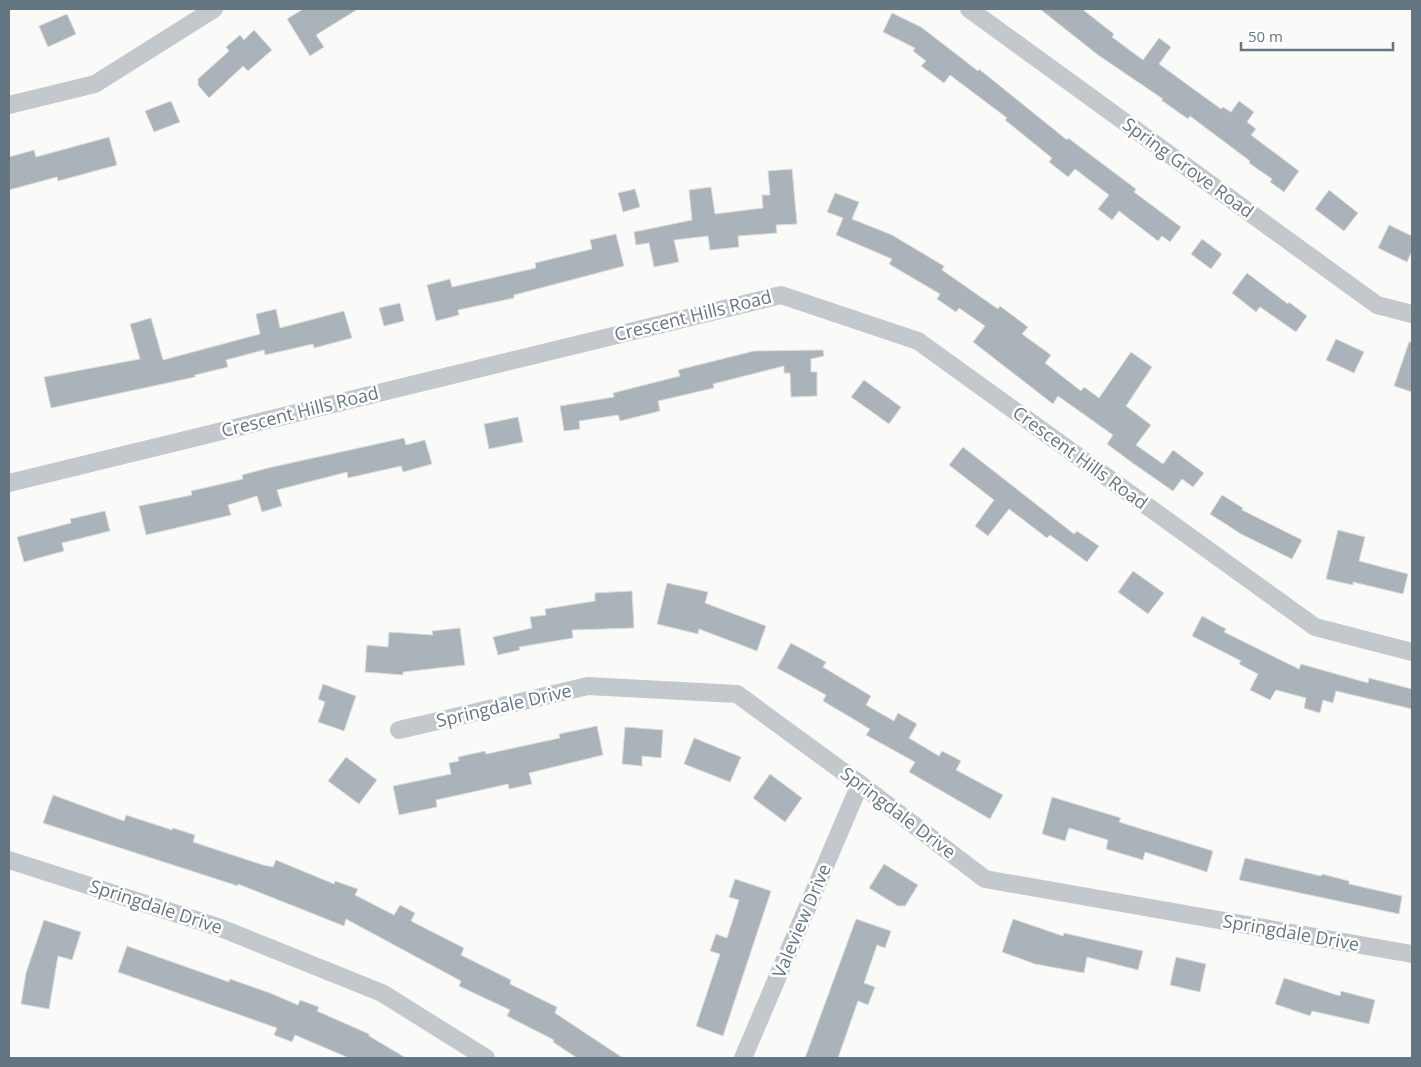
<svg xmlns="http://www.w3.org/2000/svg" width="1421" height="1067" viewBox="0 0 1421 1067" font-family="'Open Sans',sans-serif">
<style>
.building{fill:#aab3b9;stroke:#dcdcda}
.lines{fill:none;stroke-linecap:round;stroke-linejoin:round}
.minor{stroke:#c3c8cc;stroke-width:18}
.labels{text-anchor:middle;stroke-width:5;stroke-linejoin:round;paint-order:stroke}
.street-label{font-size:18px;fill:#657683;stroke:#fff}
</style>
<rect width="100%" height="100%" fill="#fafaf8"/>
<g class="building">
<path d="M 303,9 L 358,9 L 316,35 L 324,47 L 310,56 L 287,19 Z"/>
<path d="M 1040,9 L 1082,9 L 1114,34 L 1112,37 L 1143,60 L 1159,38 L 1171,47 L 1159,64 L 1221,109 L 1223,107 L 1231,112 L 1239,101 L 1254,112 L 1247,122 L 1256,129 L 1251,135 L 1299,171 L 1284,192 L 1270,182 L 1272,179 L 1249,163 L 1250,161 L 1190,116 L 1188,119 L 1161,100 L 1163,99 L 1098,55 Z"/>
<path d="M 892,13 L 921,27 L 978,71 L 979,69 L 1067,140 L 1068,138 L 1136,189 L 1134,192 L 1181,227 L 1170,242 L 1162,236 L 1158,241 L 1119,211 L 1112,220 L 1098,209 L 1109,195 L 1075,169 L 1068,177 L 1049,162 L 1052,158 L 1005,120 L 1007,118 L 950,75 L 944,83 L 921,66 L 926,61 L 913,51 L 915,48 L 883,32 Z"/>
<path d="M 67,14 L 76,34 L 48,47 L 39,26 Z"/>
<path d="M 254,30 L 272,50 L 248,71 L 243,66 L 209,98 L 198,85 L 198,79 L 229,51 L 226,47 L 240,35 L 244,40 Z"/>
<path d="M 171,101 L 180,122 L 154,132 L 145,111 Z"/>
<path d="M 109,137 L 117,165 L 58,181 L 57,177 L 9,190 L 9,157 L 34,150 L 36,157 Z"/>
<path d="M 792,169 L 797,224 L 776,225 L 777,233 L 738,236 L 739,247 L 710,250 L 708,236 L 674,240 L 679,262 L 654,267 L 649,243 L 636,245 L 634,232 L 692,220 L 689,190 L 711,187 L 715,214 L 763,208 L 762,195 L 770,195 L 768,171 Z"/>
<path d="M 635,189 L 640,207 L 623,212 L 618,193 Z"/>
<path d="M 1329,190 L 1358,213 L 1344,231 L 1315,209 Z"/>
<path d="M 835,193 L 859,202 L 852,219 L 892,235 L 944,266 L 942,270 L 998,309 L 1000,306 L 1028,327 L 1022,334 L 1051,355 L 1045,363 L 1081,391 L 1084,387 L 1099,398 L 1131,352 L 1152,367 L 1126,406 L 1151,425 L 1136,445 L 1163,464 L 1173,450 L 1204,473 L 1193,487 L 1182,479 L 1173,491 L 1134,464 L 1107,444 L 1113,435 L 1058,396 L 1053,404 L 973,342 L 985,326 L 959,308 L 956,312 L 937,299 L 940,294 L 889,264 L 892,259 L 836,235 L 843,218 L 827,212 Z"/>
<path d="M 1389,225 L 1412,236 L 1412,251 L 1407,262 L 1378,248 Z"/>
<path d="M 616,234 L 624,266 L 514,295 L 514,298 L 458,310 L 459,315 L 436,321 L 427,285 L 450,279 L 452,287 L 536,268 L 535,263 L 592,249 L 590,240 Z"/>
<path d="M 1202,239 L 1222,254 L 1211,269 L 1191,254 Z"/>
<path d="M 1247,273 L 1288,304 L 1289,302 L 1307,316 L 1296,332 L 1260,307 L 1256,312 L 1232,293 Z"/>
<path d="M 400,303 L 404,321 L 384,326 L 379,308 Z"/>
<path d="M 276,309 L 280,328 L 344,311 L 352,338 L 314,348 L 313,344 L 265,355 L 264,350 L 226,360 L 228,367 L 195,375 L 195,377 L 51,408 L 44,377 L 140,359 L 130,324 L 151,318 L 163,360 L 260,334 L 256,314 Z"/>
<path d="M 1336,339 L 1364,352 L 1354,373 L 1326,360 Z"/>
<path d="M 1409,342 L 1412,342 L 1412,392 L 1394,386 Z"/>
<path d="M 823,350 L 824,356 L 811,359 L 811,372 L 817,372 L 817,396 L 791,397 L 790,373 L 784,373 L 784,366 L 713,384 L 714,388 L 658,401 L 660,411 L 620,421 L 618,415 L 579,421 L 580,429 L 564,431 L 560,406 L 614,397 L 613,393 L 680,376 L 678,370 L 754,351 Z"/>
<path d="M 864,380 L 901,407 L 889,424 L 851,397 Z"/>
<path d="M 518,417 L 523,442 L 489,449 L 484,424 Z"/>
<path d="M 404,438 L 406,445 L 425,440 L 432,464 L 403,472 L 401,466 L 348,478 L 347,472 L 277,490 L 282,506 L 262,512 L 257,496 L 228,505 L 231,515 L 146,535 L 139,506 L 192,495 L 191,491 L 243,479 L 242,475 L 268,468 Z"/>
<path d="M 963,447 L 1074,534 L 1077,531 L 1099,546 L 1087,562 L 1050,535 L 1047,538 L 1009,509 L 988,536 L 975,526 L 994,500 L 949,465 Z"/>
<path d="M 1222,495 L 1243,508 L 1242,510 L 1302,540 L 1292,559 L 1241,534 L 1210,514 Z"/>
<path d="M 105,511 L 110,531 L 62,543 L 64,551 L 24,562 L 17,537 L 71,523 L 70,519 Z"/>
<path d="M 1338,530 L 1365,537 L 1359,561 L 1408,574 L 1403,594 L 1353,582 L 1353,585 L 1326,579 Z"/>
<path d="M 1133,571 L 1164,593 L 1148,614 L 1118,592 Z"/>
<path d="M 667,583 L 708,592 L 705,603 L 766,626 L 757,651 L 699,629 L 698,634 L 657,624 Z"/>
<path d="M 632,591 L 634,628 L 572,630 L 573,638 L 519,647 L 520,650 L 498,655 L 493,637 L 532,628 L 530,617 L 546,615 L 545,609 L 595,601 L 595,593 Z"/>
<path d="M 1202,616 L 1226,629 L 1224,632 L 1299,669 L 1301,664 L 1368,683 L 1369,678 L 1412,689 L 1412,709 L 1336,691 L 1333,703 L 1323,700 L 1320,713 L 1304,708 L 1306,698 L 1276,690 L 1270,700 L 1250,690 L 1258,674 L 1239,664 L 1241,661 L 1192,636 Z"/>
<path d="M 460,628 L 465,665 L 403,672 L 403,675 L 365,672 L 367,645 L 388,647 L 389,632 L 433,635 L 432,631 Z"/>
<path d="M 791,643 L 826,662 L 823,667 L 871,696 L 866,705 L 894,721 L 898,713 L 917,724 L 909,738 L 939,756 L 942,751 L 961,761 L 956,770 L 1003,795 L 990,819 L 909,772 L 915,762 L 866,735 L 870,729 L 823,701 L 826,695 L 777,668 Z"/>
<path d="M 323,684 L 356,696 L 344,731 L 318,722 L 325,702 L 318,699 Z"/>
<path d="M 597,726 L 603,755 L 529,773 L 532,784 L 509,789 L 508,784 L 436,800 L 437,807 L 399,815 L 393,786 L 451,774 L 449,763 L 459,761 L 458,757 L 485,751 L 486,754 L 560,738 L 559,734 Z"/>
<path d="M 625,727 L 663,730 L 661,758 L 642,756 L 642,766 L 622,764 Z"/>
<path d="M 694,738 L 741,757 L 730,782 L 684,764 Z"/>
<path d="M 346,757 L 377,780 L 359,804 L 328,781 Z"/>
<path d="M 770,774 L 802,798 L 785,822 L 753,798 Z"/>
<path d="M 53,795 L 124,821 L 126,815 L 172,830 L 173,828 L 195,835 L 193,842 L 263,865 L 273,867 L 276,860 L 334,884 L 335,881 L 358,889 L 355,895 L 394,915 L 400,905 L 415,913 L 411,921 L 464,948 L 461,955 L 511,980 L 510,984 L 557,1007 L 555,1013 L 623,1058 L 577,1058 L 553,1042 L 554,1040 L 507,1016 L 510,1010 L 459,986 L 461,981 L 346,919 L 344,926 L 238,884 L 238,886 L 43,823 Z"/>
<path d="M 1052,797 L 1121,818 L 1119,822 L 1213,851 L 1207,872 L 1145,852 L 1143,860 L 1106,849 L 1108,840 L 1069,828 L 1065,841 L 1042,834 Z"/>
<path d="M 1245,858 L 1321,876 L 1322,874 L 1349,881 L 1349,884 L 1402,896 L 1399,914 L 1239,880 Z"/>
<path d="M 884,864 L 918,885 L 905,906 L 898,906 L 869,888 Z"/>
<path d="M 735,879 L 771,891 L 723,1036 L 696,1026 L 720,954 L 710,951 L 716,934 L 727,938 L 739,900 L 729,897 Z"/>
<path d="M 856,919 L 891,931 L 885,948 L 877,945 L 864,983 L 875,987 L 868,1005 L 858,1001 L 838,1058 L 805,1058 Z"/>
<path d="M 1013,919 L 1063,936 L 1064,933 L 1143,951 L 1138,970 L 1087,957 L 1084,973 L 1035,964 L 1002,952 Z"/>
<path d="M 44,920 L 81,932 L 72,960 L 58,956 L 49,1009 L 21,1004 L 26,973 Z"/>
<path d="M 127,946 L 229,982 L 230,979 L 270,993 L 298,1005 L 300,1000 L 319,1007 L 317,1011 L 369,1034 L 369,1036 L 406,1058 L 349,1058 L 295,1035 L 292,1042 L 274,1035 L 277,1028 L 118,972 Z"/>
<path d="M 1176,957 L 1206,964 L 1200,992 L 1170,985 Z"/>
<path d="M 1284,978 L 1340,996 L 1341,991 L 1375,1000 L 1369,1024 L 1312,1011 L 1310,1016 L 1275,1004 Z"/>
</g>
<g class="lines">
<g class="minor">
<path d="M 969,9 L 1377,305 L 1412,314"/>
<path d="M 9,105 L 95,84 L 214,9"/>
<path d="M 9,483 L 781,295 L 918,341 L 1315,627 L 1412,652"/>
<path d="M 399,730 L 588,686 L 737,694 L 860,784 L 985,879 L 1412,954"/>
<path d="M 9,860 L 218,927 L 382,993 L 486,1058"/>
<path d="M 743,1058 L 860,784"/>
</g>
</g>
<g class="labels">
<g class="street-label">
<text transform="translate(1188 168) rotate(36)" y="6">Spring Grove Road</text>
<text transform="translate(693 316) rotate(-14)" y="6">Crescent Hills Road</text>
<text transform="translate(300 412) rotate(-14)" y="6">Crescent Hills Road</text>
<text transform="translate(1080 458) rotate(36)" y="6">Crescent Hills Road</text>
<text transform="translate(504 706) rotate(-13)" y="6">Springdale Drive</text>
<text transform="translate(898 813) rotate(37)" y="6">Springdale Drive</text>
<text transform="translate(156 907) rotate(18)" y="6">Springdale Drive</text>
<text transform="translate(802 921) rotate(-67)" y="6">Valeview Drive</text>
<text transform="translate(1291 933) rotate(10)" y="6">Springdale Drive</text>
</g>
</g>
<rect width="1421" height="1067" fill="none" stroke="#657683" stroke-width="20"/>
<path d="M1241 42v8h152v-8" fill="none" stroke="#657683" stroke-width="2.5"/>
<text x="1248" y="42" font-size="15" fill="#657683" stroke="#ffffff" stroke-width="4" paint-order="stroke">50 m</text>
</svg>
